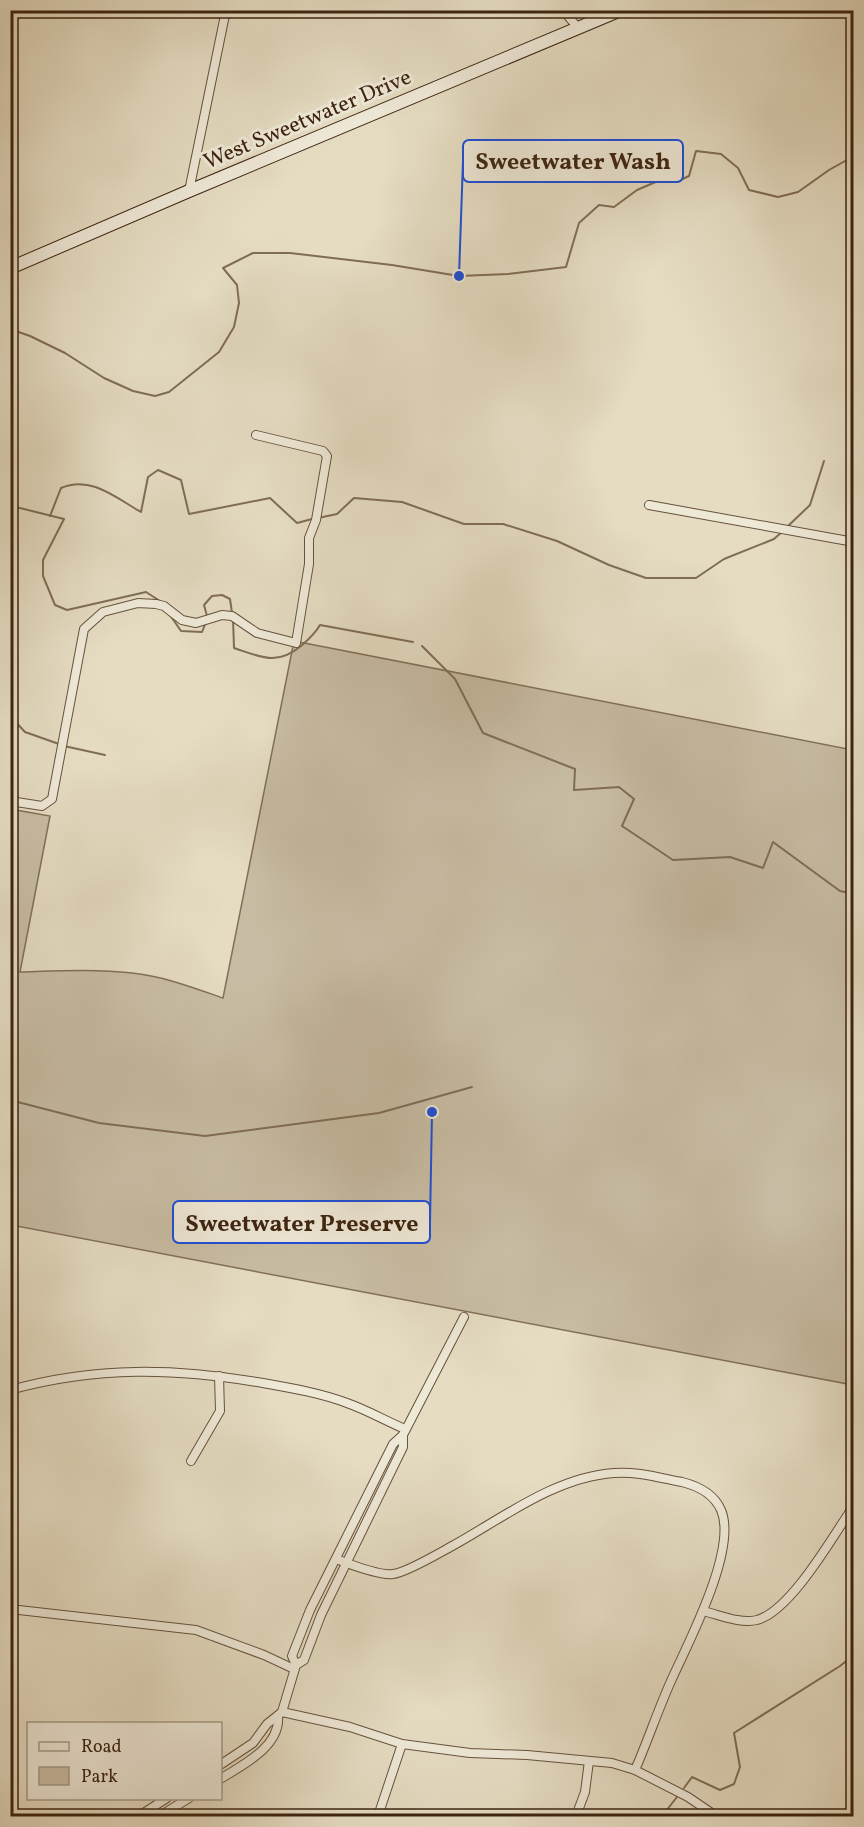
<svg xmlns="http://www.w3.org/2000/svg" width="864" height="1827" viewBox="0 0 864 1827" font-family="Vollkorn,serif">
<style>
.green{fill:#c8bda4;stroke:#82705a;stroke-width:1.5}
.lines{fill:none;stroke-linecap:round;stroke-linejoin:round}
.stream{stroke:#806d56;stroke-width:2}
.street-casing{stroke:#67523c;stroke-width:10}
.secondary-casing{stroke:#3d2410;stroke-width:14}
.street{stroke:#eee8d7;stroke-width:8}
.secondary{stroke:#eee8d7;stroke-width:12}
.labels{text-anchor:middle;stroke-width:6;stroke-linejoin:round;paint-order:stroke}
.street-label{font-size:22px;fill:#3d2410;stroke:#eee8d7}
.leader{fill:none;stroke:#1d4ed8;stroke-width:2}
.callout-dot{fill:#1d4ed8;stroke:#eee8d7;stroke-width:2}
.callout{fill:#eee8d7;stroke:#1d4ed8;stroke-width:2}
.callout-label{font-size:24px;text-anchor:middle;font-weight:bold;fill:#3d2410}
</style>
<rect width="100%" height="100%" fill="#e5dcc2"/>
<filter id="stains"><feTurbulence type="fractalNoise" baseFrequency=".00333" numOctaves="4"/><feColorMatrix values="0 0 0 0 .2 0 0 0 0 .09 0 0 0 0 .02 0 0 0 .5 -.17"/></filter>
<radialGradient id="worn" r=".72"><stop offset=".6" stop-color="#630" stop-opacity="0"/><stop offset="1" stop-color="#630" stop-opacity=".3"/></radialGradient>
<path class="green" d="M 294,641 L 853,750 L 853,1385 L 11,1225 L 10,809 L 50,816 L 20,972 C 57,971 95,969 132,973 C 163,976 194,988 223,998 Z"/>
<g class="lines">
<g class="stream">
<path d="M 10,329 L 30,336 L 65,353 L 104,378 L 133,391 L 155,396 L 169,392 L 219,352 L 234,327 L 239,303 L 237,285 L 223,268 L 253,253 L 290,253 L 392,265 L 459,276 L 508,274 L 566,267 L 579,223 L 599,205 L 614,207 L 637,190 L 658,181 L 676,182 L 689,176 L 696,151 L 721,154 L 738,168 L 749,190 L 778,197 L 798,192 L 829,170 L 854,156"/>
<path d="M 10,508 L 20,508 L 64,519 L 43,560 L 43,576 L 55,605 L 67,610 L 146,592 L 160,601"/>
<path d="M 50,516 L 61,488 C 91,475 116,498 141,512 L 148,477 L 158,470 L 181,480 L 189,514 L 270,498 L 297,523 L 312,519"/>
<path d="M 318,518 L 337,514 L 354,498 L 402,502 L 464,524 L 503,524 L 557,541 L 609,565 L 646,578 L 696,578 L 724,559 L 774,539 L 783,531"/>
<path d="M 787,527 L 810,505 L 824,461"/>
<path d="M 170,615 L 181,631 L 202,632 L 206,622"/>
<path d="M 207,616 L 204,605 L 212,596 L 222,595 L 230,599 L 232,613"/>
<path d="M 233,619 L 234,648 C 261,657 277,666 301,646 C 309,639 315,634 320,625 L 413,642"/>
<path d="M 422,646 L 455,679 L 483,733 L 575,769 L 574,790 L 619,787 L 634,799 L 622,826 L 673,860 L 730,857 L 763,868 L 773,842 L 840,891 L 854,894"/>
<path d="M 10,716 L 25,732 L 59,744"/>
<path d="M 64,746 L 105,755"/>
<path d="M 10,1100 L 99,1123 L 205,1136 L 379,1113 L 472,1087"/>
<path d="M 684,1788 L 692,1777 L 720,1790 L 734,1784 L 740,1767 L 734,1733 L 840,1666 L 854,1655"/>
<path d="M 662,1816 L 677,1797"/>
</g>
<defs>
<g id="street">
<path d="M 563,10 L 578,28"/>
<path d="M 189,191 L 226,10"/>
<path d="M 649,505 L 854,542"/>
<path d="M 10,801 L 42,806 L 52,799 L 84,629 L 103,612 L 138,603 L 156,604 L 164,606 L 182,620 L 196,623 L 222,615 L 232,616 L 257,633 L 296,643 L 309,564 L 309,538 L 316,520 L 327,456 L 323,451 L 256,435"/>
<path d="M 10,1390 C 97,1366 175,1368 263,1383 C 291,1388 320,1393 347,1403 C 367,1410 386,1421 405,1429"/>
<path d="M 191,1461 L 220,1411 L 219,1376"/>
<path d="M 336,1559 C 349,1564 379,1576 393,1574 C 406,1573 441,1552 454,1545 C 504,1517 556,1477 614,1473 C 637,1471 660,1478 682,1482 C 698,1486 714,1494 721,1510 C 738,1549 688,1643 671,1681 C 658,1710 648,1740 635,1770"/>
<path d="M 10,1609 L 196,1630 L 264,1655 L 294,1669"/>
<path d="M 703,1611 C 720,1615 740,1624 757,1620 C 790,1611 830,1541 849,1513 L 854,1503"/>
<path d="M 296,1665 L 292,1656 L 310,1610 L 393,1444 L 403,1435 L 464,1317"/>
<path d="M 282,1712 L 350,1727 L 402,1744 L 470,1753 L 527,1755 L 612,1763 L 635,1770 L 688,1797 L 716,1816"/>
<path d="M 220,1765 L 253,1743 L 267,1724 L 282,1712 L 296,1665 L 304,1660 L 321,1615 L 403,1447 L 403,1435"/>
<path d="M 220,1779 C 243,1765 281,1746 278,1716"/>
<path d="M 139,1816 L 167,1798"/>
<path d="M 160,1816 L 189,1798"/>
<path d="M 378,1816 L 402,1744"/>
<path d="M 576,1816 L 585,1792 L 589,1761"/>
</g>
<path id="secondary" d="M 10,268 L 189,191 L 621,10"/>
</defs>
<use href="#street" class="street-casing"/>
<use href="#secondary" class="secondary-casing"/>
<use href="#street" class="street"/>
<use href="#secondary" class="secondary"/>
</g>
<g class="labels">
<g class="street-label">
<text transform="translate(307 118) rotate(-23)" y="8">West Sweetwater Drive</text>
</g>
</g>
<path class="leader" d="M459 276L463 161M432 1112L430 1222"/>
<g class="callout-dot">
<circle cx="459" cy="276" r="6"/>
<circle cx="432" cy="1112" r="6"/>
</g>
<g class="callout">
<rect x="463" y="140" width="220" height="42" rx="6"/>
<rect x="173" y="1201" width="257" height="42" rx="6"/>
</g>
<g class="callout-label">
<text x="573" y="169">Sweetwater Wash</text>
<text x="302" y="1231">Sweetwater Preserve</text>
</g>
<rect width="864" height="1827" fill="none" stroke="#e5dcc2" stroke-width="36"/>
<rect x="12" y="12" width="840" height="1803" fill="none" stroke="#3d2410" stroke-width="3"/>
<rect x="18" y="18" width="828" height="1791" fill="none" stroke="#3d2410" stroke-width="1.5"/>
<rect x="27" y="1722" width="195" height="78" fill="#eee8d7" stroke="#a79a87" stroke-width="1.5"/>
<rect x="39" y="1742" width="30" height="9" fill="#eee8d7" stroke="#a79a87" stroke-width="1.5"/>
<text x="81" y="1752" font-size="18" fill="#3d2410">Road</text>
<rect x="39" y="1767" width="30" height="18" fill="#c8bda4" stroke="#a79a87" stroke-width="1.5"/>
<text x="81" y="1782" font-size="18" fill="#3d2410">Park</text>
<rect width="100%" height="100%" filter="url(#stains)"/>
<rect width="100%" height="100%" fill="url(#worn)"/>
</svg>
